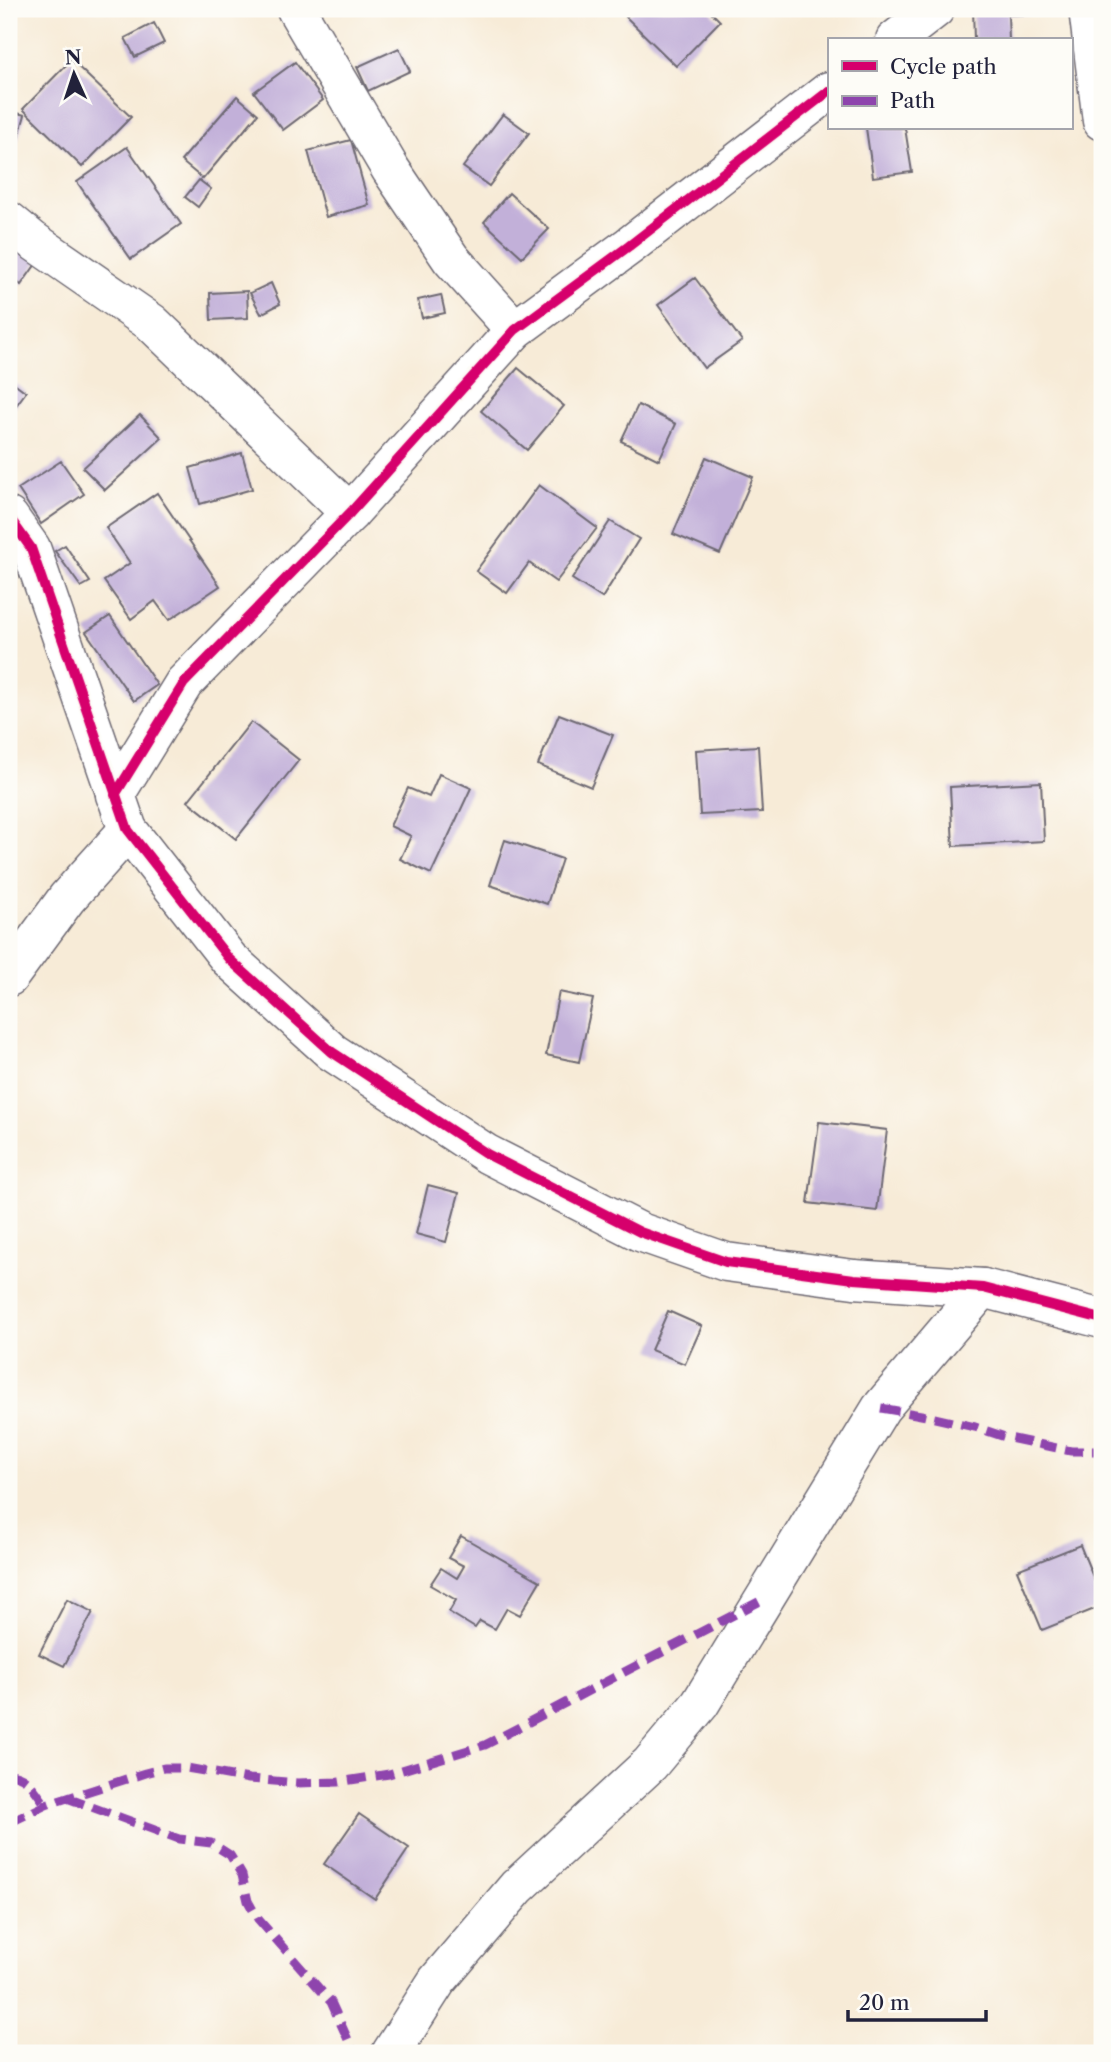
<svg xmlns="http://www.w3.org/2000/svg" width="1111" height="2062" viewBox="0 0 1111 2062" font-family="'Libre Caslon Text',serif">
<style>
.building{fill:#c2b0d9}
.lines{fill:none;stroke-linecap:round;stroke-linejoin:round}
.street-casing{stroke:#6d6872;stroke-width:41}
.street{stroke:#fff;stroke-width:38}
.quiet{stroke:#8e44ad;stroke-width:9;stroke-dasharray:18 9;stroke-linecap:butt}
.cycleway-casing{stroke:#fdfcf7;stroke-width:15}
.cycleway{stroke:#d6006c;stroke-width:10}
</style>
<rect width="100%" height="100%" fill="#fdfcf7"/>
<filter id="ink" filterUnits="userSpaceOnUse"><feTurbulence type="fractalNoise" baseFrequency=".0143" numOctaves="2"/><feDisplacementMap in="SourceGraphic" scale="14" xChannelSelector="R" yChannelSelector="G"/><feConvolveMatrix kernelMatrix="1 2 1 2 8 2 1 2 1" color-interpolation-filters="sRGB"/></filter>
<filter id="wash" filterUnits="userSpaceOnUse"><feTurbulence type="fractalNoise" baseFrequency=".00686" numOctaves="4" result="noise"/><feDisplacementMap in="SourceGraphic" scale="28" xChannelSelector="R" yChannelSelector="G"/><feGaussianBlur stdDeviation="1.57" result="paint"/><feColorMatrix in="noise" values="0 0 0 0 0 0 0 0 0 0 0 0 0 0 0 0 0 1.4 0 .05"/><feComposite in="paint" operator="in"/></filter>
<g filter="url(#wash)">
<rect width="100%" height="100%" fill="#f7ebd7"/>
<g id="blocks">
<g class="building">
<path d="M 634,9 L 708,9 L 720,21 L 676,66 L 626,17 Z"/>
<path d="M 973,9 L 1038,9 L 1038,14 L 1008,15 L 1009,40 L 974,40 Z"/>
<path d="M 154,23 L 164,43 L 135,57 L 125,38 Z"/>
<path d="M 399,48 L 410,71 L 368,91 L 357,67 Z"/>
<path d="M 71,60 L 131,117 L 82,167 L 23,109 Z"/>
<path d="M 295,62 L 323,100 L 283,130 L 254,92 Z"/>
<path d="M 237,96 L 258,114 L 203,179 L 181,161 Z"/>
<path d="M 9,111 L 25,115 L 9,169 Z"/>
<path d="M 503,114 L 529,133 L 489,186 L 463,167 Z"/>
<path d="M 866,128 L 905,128 L 912,172 L 873,177 Z"/>
<path d="M 351,140 L 369,205 L 326,217 L 308,151 Z"/>
<path d="M 127,147 L 181,224 L 131,259 L 77,182 Z"/>
<path d="M 199,180 L 211,189 L 198,207 L 185,197 Z"/>
<path d="M 509,193 L 549,229 L 522,257 L 484,222 Z"/>
<path d="M 9,231 L 43,254 L 21,285 L 9,276 Z"/>
<path d="M 695,278 L 742,341 L 704,368 L 658,305 Z"/>
<path d="M 271,283 L 280,304 L 261,314 L 250,293 Z"/>
<path d="M 247,291 L 248,318 L 211,320 L 210,293 Z"/>
<path d="M 441,295 L 445,313 L 422,318 L 418,300 Z"/>
<path d="M 518,368 L 564,406 L 527,450 L 481,411 Z"/>
<path d="M 9,379 L 26,392 L 9,415 Z"/>
<path d="M 638,405 L 676,424 L 659,460 L 621,441 Z"/>
<path d="M 140,415 L 162,438 L 105,490 L 83,468 Z"/>
<path d="M 242,453 L 252,489 L 200,504 L 190,468 Z"/>
<path d="M 706,457 L 753,477 L 720,554 L 673,534 Z"/>
<path d="M 61,461 L 84,494 L 41,524 L 18,489 Z"/>
<path d="M 539,485 L 597,528 L 556,582 L 529,563 L 507,593 L 476,571 Z"/>
<path d="M 157,493 L 220,586 L 169,620 L 155,601 L 131,619 L 104,581 L 130,563 L 106,528 Z"/>
<path d="M 610,521 L 639,539 L 602,598 L 572,579 Z"/>
<path d="M 65,545 L 90,582 L 81,587 L 55,551 Z"/>
<path d="M 110,616 L 157,685 L 134,701 L 86,632 Z"/>
<path d="M 559,714 L 613,735 L 591,787 L 538,765 Z"/>
<path d="M 251,722 L 299,760 L 236,839 L 188,801 Z"/>
<path d="M 758,746 L 762,812 L 700,815 L 696,750 Z"/>
<path d="M 439,774 L 471,788 L 431,874 L 400,859 L 411,836 L 390,826 L 408,788 L 429,797 Z"/>
<path d="M 1041,782 L 1044,841 L 953,846 L 950,787 Z"/>
<path d="M 505,840 L 562,859 L 547,904 L 490,885 Z"/>
<path d="M 559,992 L 593,999 L 579,1062 L 546,1055 Z"/>
<path d="M 819,1122 L 887,1130 L 877,1211 L 808,1203 Z"/>
<path d="M 428,1185 L 459,1193 L 446,1242 L 416,1234 Z"/>
<path d="M 668,1311 L 702,1326 L 685,1364 L 651,1350 Z"/>
<path d="M 461,1536 L 540,1581 L 520,1615 L 507,1608 L 495,1629 L 480,1621 L 475,1628 L 449,1612 L 456,1600 L 430,1585 L 441,1568 L 457,1578 L 464,1566 L 448,1558 Z"/>
<path d="M 1080,1545 L 1102,1599 L 1102,1606 L 1042,1630 L 1017,1570 Z"/>
<path d="M 67,1599 L 93,1612 L 64,1666 L 39,1654 Z"/>
<path d="M 359,1814 L 409,1848 L 375,1899 L 324,1864 Z"/>
</g>
</g>
</g>
<g filter="url(#ink)">
<use href="#blocks" fill-opacity="0" stroke="#6d6872" stroke-width="2"/>
<g class="lines">
<defs>
<g id="street">
<path d="M 296,9 L 391,170 L 451,259 L 515,330"/>
<path d="M 1088,9 L 1102,121"/>
<path d="M 895,40 L 935,9"/>
<path d="M 9,221 L 32,240 L 152,323 L 350,513"/>
<path d="M 9,517 L 31,548 L 128,830 L 229,959 L 332,1052 L 487,1154 L 640,1232 L 726,1262 L 854,1279 L 983,1288 L 1102,1319"/>
<path d="M 115,795 L 184,683 L 350,513 L 515,330 L 629,246 L 829,91"/>
<path d="M 9,977 L 67,898 L 128,830"/>
<path d="M 391,2053 L 437,1981 L 517,1887 L 650,1764 L 700,1704 L 881,1408 L 983,1288"/>
</g>
</defs>
<use href="#street" class="street-casing"/>
<use href="#street" class="street"/>
<g class="quiet">
<path d="M 1097,80 L 1102,81"/>
<path d="M 881,1408 L 921,1415 L 975,1427 L 1005,1437 L 1071,1451 L 1102,1451"/>
<path d="M 9,1774 C 29,1776 34,1790 46,1805"/>
<path d="M 67,1798 L 179,1839 L 211,1843 L 230,1855 L 242,1875 L 248,1901 L 258,1919 L 331,2002 L 354,2053"/>
<path d="M 9,1823 L 46,1805 L 145,1773 L 164,1768 L 187,1768 L 249,1779 L 297,1783 L 339,1782 L 389,1774 L 485,1745 L 762,1600"/>
</g>
<defs>
<g id="cycleway">
<path d="M 9,517 L 31,548 L 128,830 L 229,959 L 332,1052 L 487,1154 L 640,1232 L 726,1262 L 854,1279 L 983,1288 L 1102,1319"/>
<path d="M 115,795 L 184,683 L 350,513 L 515,330 L 629,246 L 829,91"/>
</g>
</defs>
<use href="#cycleway" class="cycleway-casing"/>
<use href="#cycleway" class="cycleway"/>
</g>
</g>
<rect width="1111" height="2062" fill="none" stroke="#fdfcf7" stroke-width="35"/>
<rect x="828" y="38" width="245" height="91" fill="#fdfcf7" stroke="#a5a5ac" stroke-width="2"/>
<rect x="842" y="61" width="35" height="10" fill="#d6006c" stroke="#a5a5ac" stroke-width="2"/>
<text x="890" y="74" font-size="21" fill="#22223b">Cycle path</text>
<rect x="842" y="96" width="35" height="10" fill="#8e44ad" stroke="#a5a5ac" stroke-width="2"/>
<text x="890" y="108" font-size="21" fill="#22223b">Path</text>
<g transform="translate(74 74) rotate(357)" stroke="#fdfcf7" stroke-width="5" paint-order="stroke">
<path d="M0-5L12 26L0 18L-12 26Z" fill="#22223b"/>
<text y="-10" font-size="19" font-weight="bold" text-anchor="middle" fill="#22223b">N</text>
</g>
<path d="M848 2010v10h138v-10" fill="none" stroke="#22223b" stroke-width="3.5"/>
<text x="859" y="2010" font-size="21" fill="#22223b" stroke="#fdfcf7" stroke-width="5" paint-order="stroke">20 m</text>
</svg>
